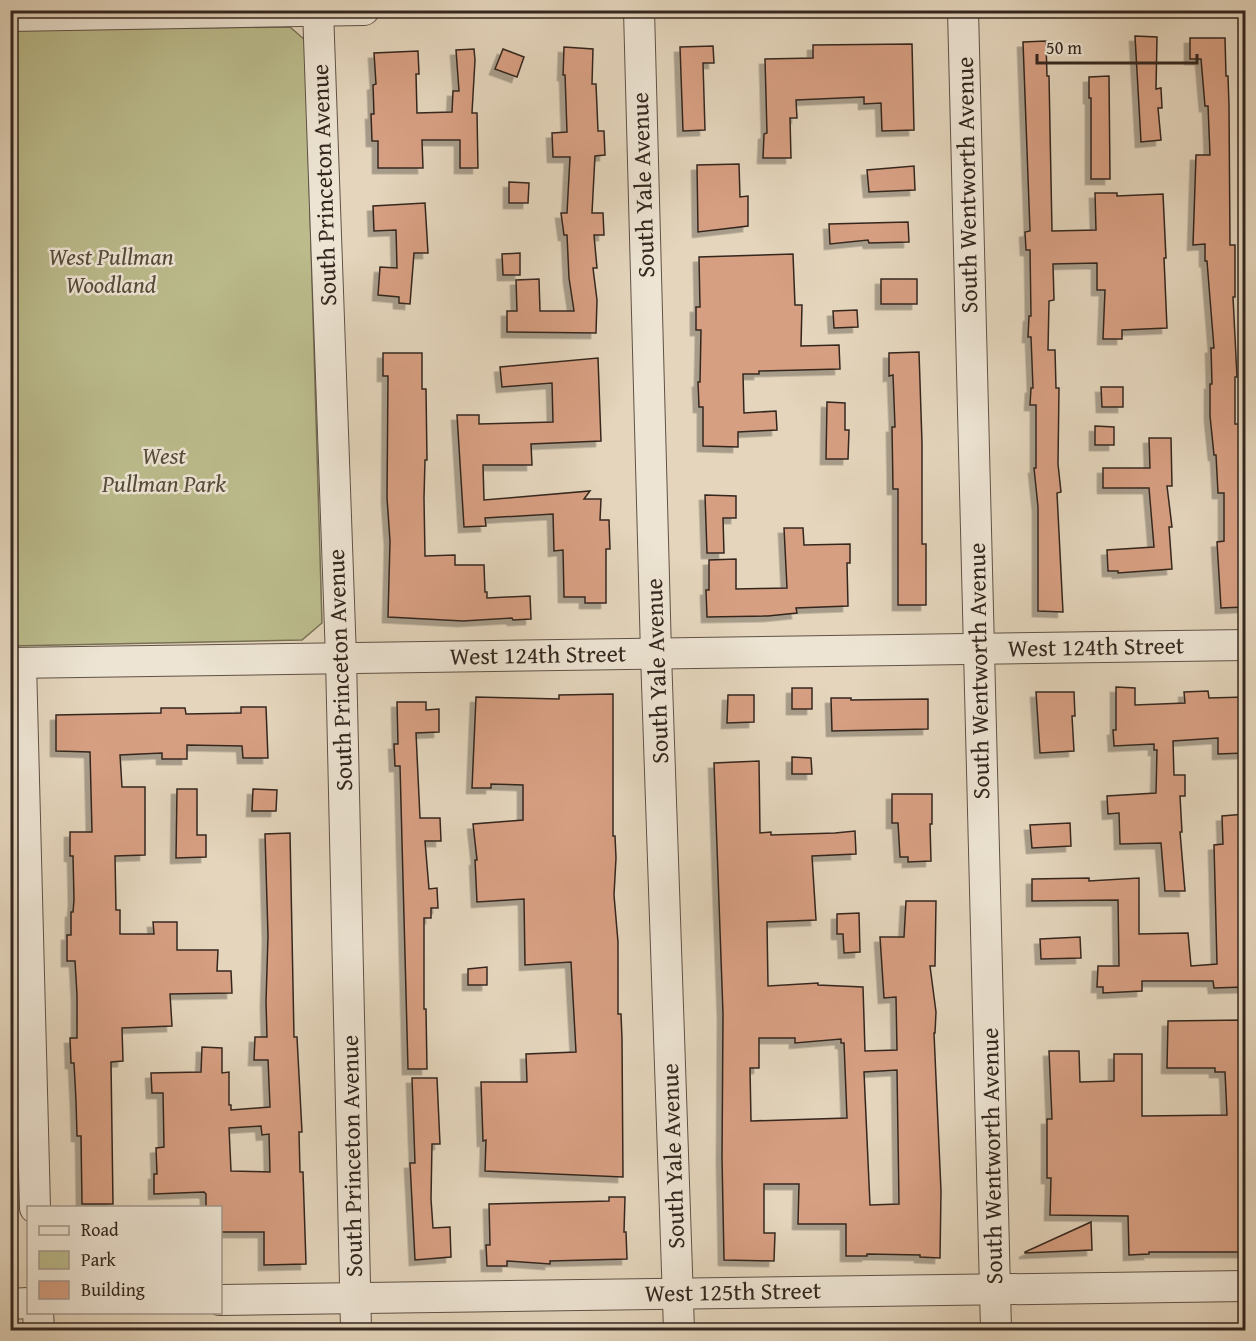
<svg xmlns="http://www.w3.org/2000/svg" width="1256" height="1341" viewBox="0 0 1256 1341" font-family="'Gentium Book Plus',serif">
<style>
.green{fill:#bbbb8c;stroke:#787156;stroke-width:1.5}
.building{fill:#d79f82;stroke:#34271f;stroke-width:1.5;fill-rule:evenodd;filter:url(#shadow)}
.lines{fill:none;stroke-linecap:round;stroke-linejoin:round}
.minor-casing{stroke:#605246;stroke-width:32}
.minor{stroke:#ede4d3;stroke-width:30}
.labels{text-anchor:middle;stroke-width:5;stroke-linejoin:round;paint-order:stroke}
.street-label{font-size:24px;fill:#34271f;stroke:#ede4d3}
.park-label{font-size:24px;font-style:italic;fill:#564c3a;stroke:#ede4d3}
</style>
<defs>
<filter id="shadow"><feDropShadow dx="-5.5" dy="5.5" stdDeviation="0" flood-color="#0004"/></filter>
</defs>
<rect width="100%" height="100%" fill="#e4d5bc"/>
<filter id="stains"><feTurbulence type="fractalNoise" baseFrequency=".00333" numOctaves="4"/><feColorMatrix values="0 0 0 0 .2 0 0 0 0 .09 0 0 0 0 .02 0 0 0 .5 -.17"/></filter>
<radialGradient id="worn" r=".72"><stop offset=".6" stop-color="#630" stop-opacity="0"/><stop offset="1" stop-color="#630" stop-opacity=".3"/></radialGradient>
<path class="green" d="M 290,27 L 305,40 L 322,623 L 302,640 L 11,646 L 11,30 Z"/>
<g class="building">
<path d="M 1135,36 L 1157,37 L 1156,89 L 1161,88 L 1162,108 L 1158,108 L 1161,140 L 1141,142 Z"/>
<path d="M 1190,38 L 1225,38 L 1226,76 L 1228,76 L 1229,105 L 1230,245 L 1235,245 L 1235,297 L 1233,297 L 1237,377 L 1235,377 L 1235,424 L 1241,424 L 1243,452 L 1239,452 L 1245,607 L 1221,608 L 1217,542 L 1224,541 L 1224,493 L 1218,493 L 1216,455 L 1214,455 L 1210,416 L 1210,384 L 1212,384 L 1211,348 L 1214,348 L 1210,299 L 1207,261 L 1205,261 L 1205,244 L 1193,245 L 1196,155 L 1210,155 L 1208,106 L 1205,106 L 1201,59 L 1190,59 Z"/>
<path d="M 1046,41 L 1047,76 L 1049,76 L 1052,231 L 1096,230 L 1095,193 L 1117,193 L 1117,196 L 1163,194 L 1166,258 L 1164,258 L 1167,328 L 1122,330 L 1122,339 L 1103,339 L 1105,290 L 1097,290 L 1097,263 L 1053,264 L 1054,300 L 1049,301 L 1048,350 L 1055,350 L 1056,388 L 1059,388 L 1058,464 L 1061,492 L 1057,493 L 1063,612 L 1038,611 L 1038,507 L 1034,468 L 1036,468 L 1036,405 L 1030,405 L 1031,388 L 1033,388 L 1031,337 L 1028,337 L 1029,316 L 1031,316 L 1030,250 L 1026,250 L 1025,232 L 1030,231 L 1023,42 Z"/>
<path d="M 912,44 L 914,130 L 882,131 L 881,103 L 864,104 L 864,97 L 796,100 L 797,118 L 790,118 L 791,158 L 763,158 L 764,134 L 767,133 L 765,59 L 813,58 L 813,45 Z"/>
<path d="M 713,46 L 714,63 L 703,63 L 705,130 L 683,131 L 680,47 Z"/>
<path d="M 564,47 L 593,49 L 592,84 L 596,84 L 598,131 L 604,131 L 605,155 L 595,156 L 592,213 L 603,213 L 604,235 L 594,235 L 597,268 L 593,268 L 597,300 L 596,333 L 507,332 L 507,311 L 517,311 L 516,280 L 539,279 L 540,311 L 574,311 L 569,278 L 567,235 L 564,235 L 561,213 L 567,213 L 570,157 L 553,157 L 552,133 L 567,132 L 565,75 L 563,75 Z"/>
<path d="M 474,49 L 475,60 L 472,113 L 477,113 L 478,168 L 460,168 L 460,140 L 422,140 L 423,168 L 378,168 L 378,141 L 372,141 L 371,114 L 374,114 L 373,85 L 376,84 L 374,53 L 418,51 L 419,74 L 416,74 L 417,113 L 452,112 L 453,91 L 459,91 L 456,50 Z"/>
<path d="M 503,49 L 524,57 L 517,77 L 495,69 Z"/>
<path d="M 1109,76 L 1110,179 L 1091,179 L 1091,98 L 1089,98 L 1089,77 Z"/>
<path d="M 739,164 L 740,197 L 748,196 L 748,226 L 698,232 L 697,165 Z"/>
<path d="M 914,166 L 915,190 L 869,192 L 867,170 Z"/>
<path d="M 509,182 L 529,183 L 528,203 L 509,203 Z"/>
<path d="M 425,203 L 428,253 L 414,253 L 410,304 L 399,303 L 399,297 L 378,295 L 380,267 L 397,268 L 396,230 L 374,231 L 373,206 Z"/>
<path d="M 908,222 L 909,242 L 869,243 L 868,240 L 830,244 L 829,224 Z"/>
<path d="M 520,253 L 520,275 L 503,275 L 502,254 Z"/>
<path d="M 793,254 L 795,305 L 802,305 L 801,346 L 839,345 L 840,369 L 759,371 L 759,374 L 743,374 L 744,413 L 776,411 L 777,430 L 738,432 L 738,447 L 703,446 L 703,407 L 699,407 L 698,382 L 700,382 L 701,330 L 696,330 L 696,307 L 700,307 L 699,257 Z"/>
<rect x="881" y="279" width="36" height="25"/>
<path d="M 857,310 L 858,327 L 834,328 L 833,311 Z"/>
<path d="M 919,352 L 922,443 L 922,544 L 926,544 L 926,605 L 898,605 L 898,489 L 893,489 L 892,427 L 895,427 L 893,375 L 889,376 L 889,353 Z"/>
<path d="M 383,353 L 422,353 L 422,389 L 426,389 L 427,460 L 425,460 L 424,498 L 425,556 L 455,555 L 455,565 L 484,565 L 485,592 L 487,592 L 487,598 L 530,596 L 531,619 L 513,620 L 512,618 L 463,621 L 388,617 L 390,541 L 387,498 L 388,376 L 383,376 Z"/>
<path d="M 598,358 L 601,441 L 531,444 L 532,465 L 483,465 L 484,500 L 590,491 L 584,499 L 601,499 L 600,520 L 609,520 L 610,549 L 606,549 L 606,603 L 585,603 L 585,597 L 564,597 L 563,550 L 554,551 L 553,514 L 485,518 L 486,526 L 464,527 L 457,415 L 479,415 L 479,424 L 553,422 L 552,383 L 502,387 L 500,367 Z"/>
<path d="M 1101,387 L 1123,387 L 1123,407 L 1102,407 Z"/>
<path d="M 827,402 L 845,403 L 845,430 L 849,430 L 848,459 L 826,459 Z"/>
<path d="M 1095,426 L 1114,427 L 1114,445 L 1095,445 Z"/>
<path d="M 1149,438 L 1171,438 L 1172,486 L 1167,486 L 1172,527 L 1169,527 L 1172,569 L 1118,573 L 1118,571 L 1108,571 L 1107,550 L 1154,547 L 1149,488 L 1103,488 L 1103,468 L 1150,468 Z"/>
<path d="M 705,495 L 736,496 L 736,518 L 723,518 L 724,553 L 707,553 Z"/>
<path d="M 784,528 L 803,528 L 804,545 L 850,544 L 850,563 L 847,563 L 848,606 L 796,608 L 797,613 L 768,616 L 707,617 L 706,590 L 709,590 L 709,560 L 736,559 L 736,589 L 787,588 Z"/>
<path d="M 1116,687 L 1135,688 L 1135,705 L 1185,703 L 1184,692 L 1208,691 L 1209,698 L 1245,697 L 1245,753 L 1218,754 L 1218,738 L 1173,741 L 1174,775 L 1185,775 L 1185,796 L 1180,796 L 1182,832 L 1180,832 L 1185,891 L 1165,891 L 1161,843 L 1120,844 L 1119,813 L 1108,814 L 1107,796 L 1156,793 L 1157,750 L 1154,750 L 1154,744 L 1114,746 L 1113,730 L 1116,730 Z"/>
<rect x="792" y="688" width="20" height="21"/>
<path d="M 1036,692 L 1074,692 L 1075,716 L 1072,716 L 1074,751 L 1040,753 Z"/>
<path d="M 613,694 L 613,836 L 615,836 L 616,858 L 614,895 L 618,942 L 618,1014 L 621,1014 L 622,1039 L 623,1177 L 485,1171 L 486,1140 L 483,1141 L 481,1082 L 527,1082 L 526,1054 L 576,1052 L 571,962 L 525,965 L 524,899 L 477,902 L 475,860 L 477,860 L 473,824 L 523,820 L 523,785 L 491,784 L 491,788 L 472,788 L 476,697 L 559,699 L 559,695 Z"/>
<path d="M 728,695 L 754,695 L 754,722 L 727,723 Z"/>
<path d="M 831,698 L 851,698 L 851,700 L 928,699 L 928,729 L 832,731 Z"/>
<path d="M 397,702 L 426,702 L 426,710 L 439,709 L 439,732 L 416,733 L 420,818 L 440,818 L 441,841 L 425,841 L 429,889 L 437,888 L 438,908 L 431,908 L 431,918 L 424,918 L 424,1009 L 426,1009 L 427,1069 L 408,1069 L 400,766 L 395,766 L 394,744 L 398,744 Z"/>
<path d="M 241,707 L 266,707 L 268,758 L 243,758 L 242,746 L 187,745 L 187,759 L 162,759 L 162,753 L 120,755 L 122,787 L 145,787 L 145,855 L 115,856 L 116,910 L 120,910 L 120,934 L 154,934 L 153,922 L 177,922 L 177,950 L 218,950 L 217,971 L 231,971 L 232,993 L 170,994 L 172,1026 L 122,1028 L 123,1061 L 111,1062 L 113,1204 L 82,1204 L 81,1136 L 77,1136 L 76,1101 L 74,1063 L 71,1063 L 70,1038 L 77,1038 L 77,995 L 75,961 L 67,961 L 67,935 L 71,935 L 71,912 L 73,912 L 74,900 L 73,856 L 70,856 L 70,832 L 92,832 L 90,752 L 56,751 L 56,715 L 161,713 L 161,708 L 185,708 L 186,714 L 241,713 Z"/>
<path d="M 792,757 L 811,758 L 812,774 L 792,774 Z"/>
<path d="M 759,761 L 760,833 L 771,832 L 771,835 L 835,833 L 855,831 L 856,854 L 812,856 L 816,920 L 767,922 L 768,986 L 818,983 L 818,985 L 863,987 L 865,1051 L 897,1050 L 896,997 L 884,998 L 880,937 L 904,937 L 906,901 L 936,901 L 935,966 L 930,966 L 936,1012 L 935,1033 L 934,1033 L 941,1191 L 940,1258 L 920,1257 L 920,1255 L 867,1254 L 867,1256 L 846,1256 L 846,1224 L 798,1224 L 799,1184 L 764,1184 L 764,1233 L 775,1233 L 774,1261 L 724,1260 L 722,1158 L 723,1014 L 714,763 ZM 759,1038 L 795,1038 L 795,1043 L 841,1039 L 841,1043 L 844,1043 L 847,1118 L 751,1121 L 750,1068 L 759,1068 ZM 897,1070 L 899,1204 L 870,1205 L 864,1072 Z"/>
<path d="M 177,789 L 197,789 L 197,835 L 206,835 L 206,857 L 176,858 Z"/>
<path d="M 253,789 L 277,790 L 276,811 L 252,811 Z"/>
<path d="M 892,794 L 932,794 L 932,824 L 930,824 L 931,861 L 908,862 L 908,857 L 900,857 L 898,823 L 892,823 Z"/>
<path d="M 1245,814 L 1245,987 L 1214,988 L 1213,981 L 1142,981 L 1142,991 L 1103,993 L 1103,987 L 1097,987 L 1098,966 L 1119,966 L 1118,900 L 1032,901 L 1032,879 L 1089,878 L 1089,881 L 1139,878 L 1139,934 L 1188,933 L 1191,966 L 1217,964 L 1214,845 L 1223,844 L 1222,816 Z"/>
<path d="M 1070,823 L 1071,846 L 1032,848 L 1030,825 Z"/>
<path d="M 290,833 L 294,1037 L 297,1037 L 302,1132 L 299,1132 L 300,1172 L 303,1172 L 306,1264 L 264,1265 L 264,1232 L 220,1232 L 220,1208 L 206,1208 L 206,1194 L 204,1192 L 154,1194 L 154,1174 L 157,1174 L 156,1148 L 164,1147 L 163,1093 L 152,1093 L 151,1073 L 201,1072 L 202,1047 L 222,1048 L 222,1073 L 229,1072 L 229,1105 L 231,1105 L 231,1110 L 270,1107 L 268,1060 L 254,1060 L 255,1037 L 267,1037 L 266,1002 L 268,936 L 265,834 ZM 261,1126 L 262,1135 L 269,1134 L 270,1172 L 231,1171 L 229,1128 Z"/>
<path d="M 859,913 L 860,952 L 844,953 L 843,934 L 837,934 L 837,914 Z"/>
<path d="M 1080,937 L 1081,958 L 1041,959 L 1040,939 Z"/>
<path d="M 487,967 L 487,985 L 468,985 L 468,969 Z"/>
<path d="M 1245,1020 L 1245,1252 L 1149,1252 L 1149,1254 L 1129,1255 L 1128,1216 L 1050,1215 L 1051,1178 L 1047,1178 L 1047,1119 L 1052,1119 L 1049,1051 L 1079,1051 L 1080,1082 L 1114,1081 L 1114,1054 L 1142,1054 L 1142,1116 L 1227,1115 L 1225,1072 L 1215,1072 L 1215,1068 L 1167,1068 L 1168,1021 Z"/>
<path d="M 412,1078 L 437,1078 L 440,1144 L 432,1144 L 431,1199 L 433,1228 L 450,1227 L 451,1257 L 415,1260 L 410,1163 L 415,1163 Z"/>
<path d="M 609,1197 L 625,1197 L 624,1232 L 626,1232 L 627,1259 L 550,1261 L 550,1264 L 507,1261 L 507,1266 L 487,1266 L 486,1245 L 490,1245 L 489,1204 L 609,1201 Z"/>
<path d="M 1091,1222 L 1092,1250 L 1025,1253 L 1025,1252 Z"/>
</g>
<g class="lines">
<defs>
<g id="minor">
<path d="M 318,10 L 341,658 L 356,1330"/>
<path d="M 639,10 L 656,654 L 679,1330"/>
<path d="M 963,10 L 996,1330"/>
<path d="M 10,16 L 364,10"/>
<path d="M 10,663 L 1246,645"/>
<path d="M 21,663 L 35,1208"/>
<path d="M 220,1300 L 1246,1286"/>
<path d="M 10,1304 L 28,1303"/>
<path d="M 38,1312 L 39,1330"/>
</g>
</defs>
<use href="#minor" class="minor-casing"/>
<use href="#minor" class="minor"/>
</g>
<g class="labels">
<g class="street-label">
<text transform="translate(324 185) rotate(-92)" y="8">South Princeton Avenue</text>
<text transform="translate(643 185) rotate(-92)" y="8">South Yale Avenue</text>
<text transform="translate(967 185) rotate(-91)" y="8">South Wentworth Avenue</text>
<text transform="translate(1096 647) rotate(-1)" y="8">West 124th Street</text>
<text transform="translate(538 655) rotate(-1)" y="8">West 124th Street</text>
<text transform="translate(340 670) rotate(-92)" y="8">South Princeton Avenue</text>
<text transform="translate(657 671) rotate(-92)" y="8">South Yale Avenue</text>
<text transform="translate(979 671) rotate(-91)" y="8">South Wentworth Avenue</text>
<text transform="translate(352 1156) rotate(-91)" y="8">South Princeton Avenue</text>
<text transform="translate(673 1156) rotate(-92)" y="8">South Yale Avenue</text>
<text transform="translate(992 1156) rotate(-91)" y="8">South Wentworth Avenue</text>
<text transform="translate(733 1292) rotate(-1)" y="8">West 125th Street</text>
</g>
<g class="park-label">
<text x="111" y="265">West Pullman<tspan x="111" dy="28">Woodland</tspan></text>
<text x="164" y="464">West<tspan x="164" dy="28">Pullman Park</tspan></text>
</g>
</g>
<rect width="1256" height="1341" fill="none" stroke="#e4d5bc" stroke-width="36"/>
<rect x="12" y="12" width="1232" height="1317" fill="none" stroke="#34271f" stroke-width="3"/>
<rect x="18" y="18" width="1220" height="1305" fill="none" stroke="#34271f" stroke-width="1.5"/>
<rect x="27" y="1206" width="195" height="108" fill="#ede4d3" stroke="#a3988b" stroke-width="1.5"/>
<rect x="39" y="1226" width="30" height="9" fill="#ede4d3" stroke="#a3988b" stroke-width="1.5"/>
<text x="81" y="1236" font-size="18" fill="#34271f">Road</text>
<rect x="39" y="1251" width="30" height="18" fill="#bbbb8c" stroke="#a3988b" stroke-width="1.5"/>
<text x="81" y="1266" font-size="18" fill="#34271f">Park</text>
<rect x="39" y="1281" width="30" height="18" fill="#d79f82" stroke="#a3988b" stroke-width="1.5"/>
<text x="81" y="1296" font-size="18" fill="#34271f">Building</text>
<path d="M1037 54v9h160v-9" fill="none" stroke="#34271f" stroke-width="3"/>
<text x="1046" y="54" font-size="18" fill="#34271f" stroke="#ede4d3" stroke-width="4.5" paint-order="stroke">50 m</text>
<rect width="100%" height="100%" filter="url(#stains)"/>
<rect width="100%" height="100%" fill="url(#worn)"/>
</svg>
